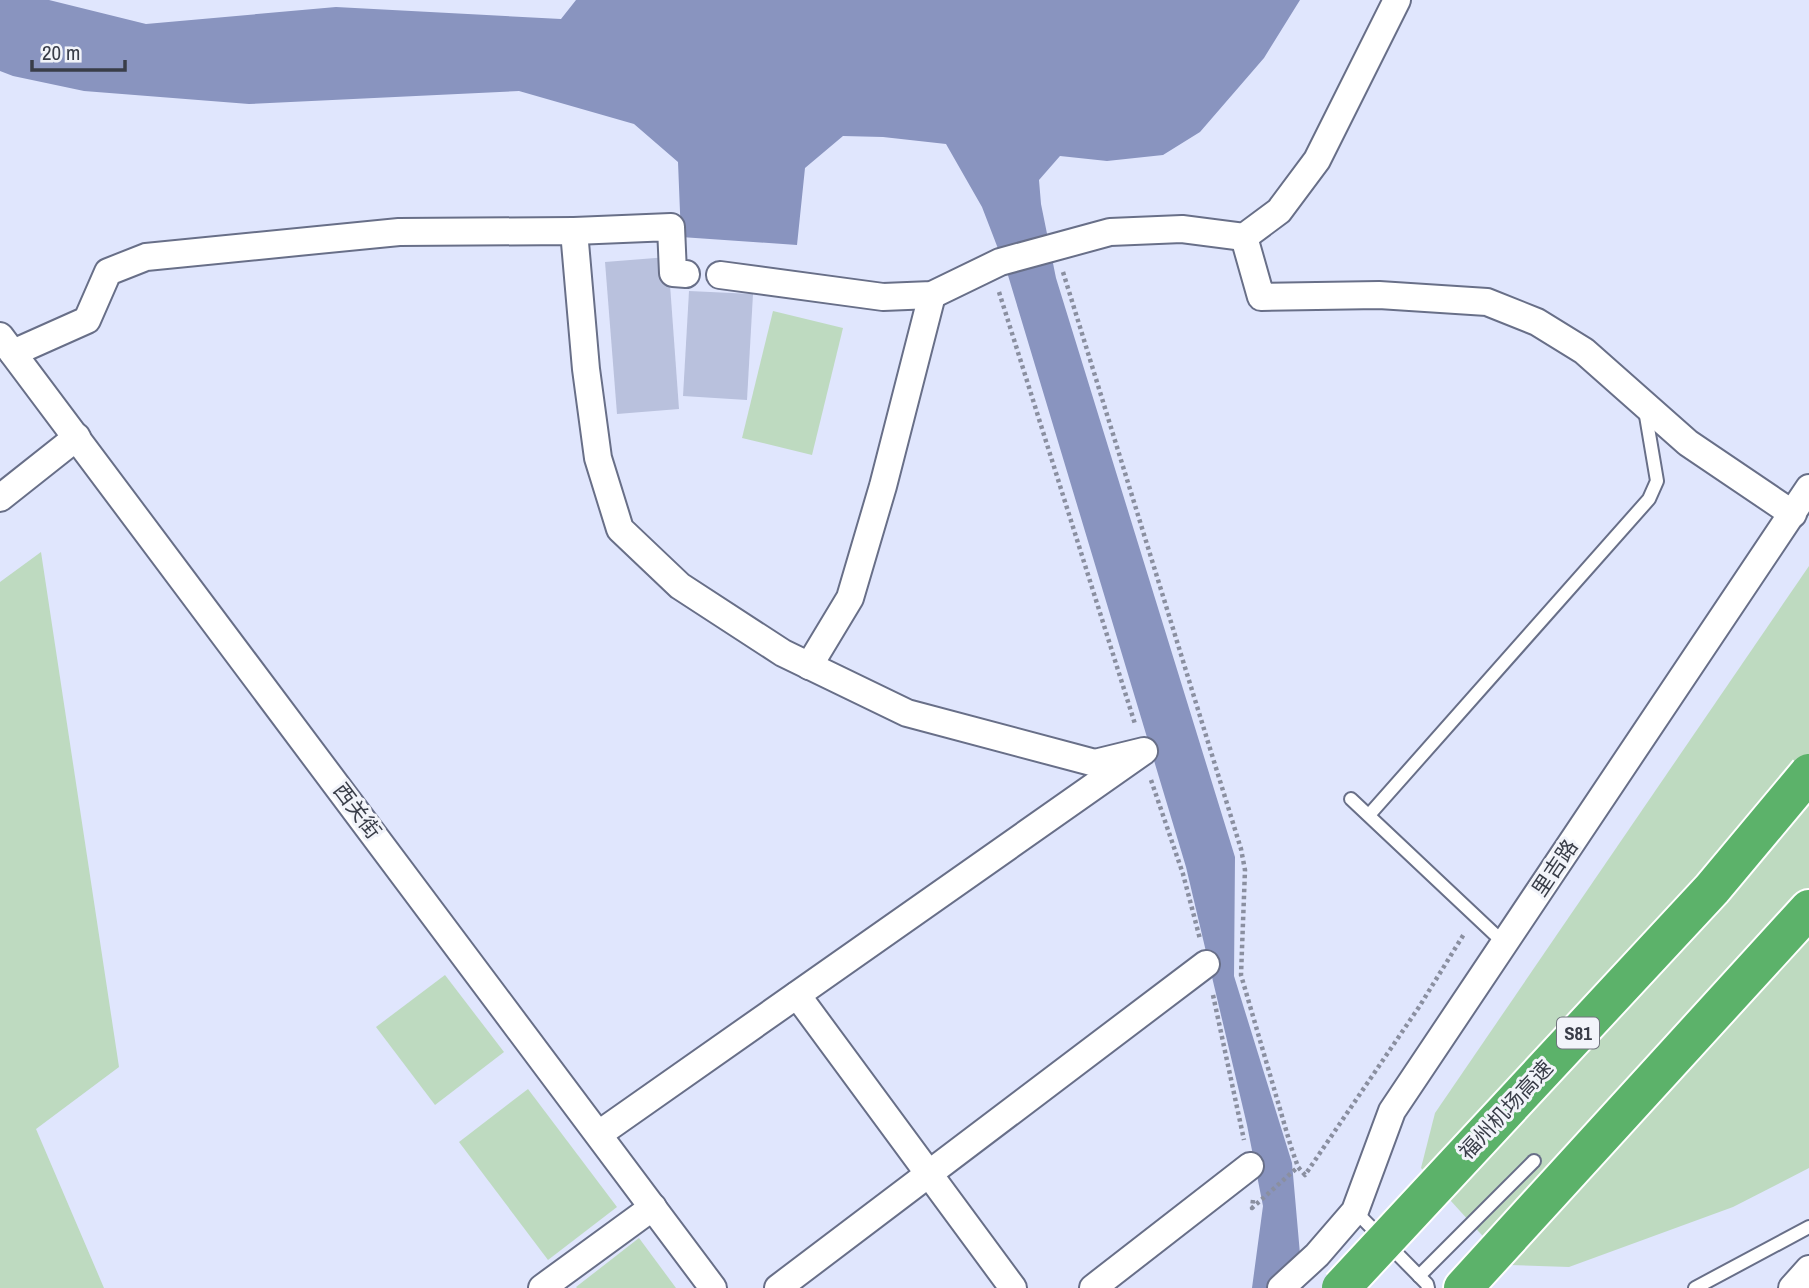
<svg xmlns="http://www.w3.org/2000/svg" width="1809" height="1288" viewBox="0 0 1809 1288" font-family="'Archivo Narrow','Noto Sans SC',sans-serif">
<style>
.green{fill:#bedac0}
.water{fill:#8994bf}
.building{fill:#b9c1dd}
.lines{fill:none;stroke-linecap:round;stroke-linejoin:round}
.lane-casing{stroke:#686f88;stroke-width:16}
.street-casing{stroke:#686f88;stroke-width:30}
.highway-casing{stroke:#fff;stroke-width:42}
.path{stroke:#8a8fa0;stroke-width:4.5;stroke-dasharray:3.5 3.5;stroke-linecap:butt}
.lane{stroke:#fff;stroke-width:12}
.street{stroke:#fff;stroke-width:26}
.highway{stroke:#5cb26a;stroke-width:38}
.highway-bridge-casing{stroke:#fff;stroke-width:42;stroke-linecap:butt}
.highway-bridge{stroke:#5cb26a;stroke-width:38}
.labels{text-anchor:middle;stroke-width:6;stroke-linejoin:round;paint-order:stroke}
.shield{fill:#f2f4fa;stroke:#70747d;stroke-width:2}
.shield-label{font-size:19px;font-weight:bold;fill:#393d48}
.street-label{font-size:21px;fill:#393d48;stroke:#f2f4fa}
</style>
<rect width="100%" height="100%" fill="#e0e6fd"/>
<g class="green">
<path d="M 773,311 L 843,328 L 812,455 L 742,438 Z"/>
<path d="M 41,552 L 119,1067 L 36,1129 L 104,1288 L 0,1288 L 0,582 Z"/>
<path d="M 1809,566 L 1809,1168 L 1733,1207 L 1569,1267 L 1509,1265 L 1421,1168 L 1435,1113 Z"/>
<path d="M 445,975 L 504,1052 L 435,1105 L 376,1027 Z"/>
<path d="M 528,1089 L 617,1207 L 548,1260 L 459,1142 Z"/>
<path d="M 639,1238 L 676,1288 L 577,1288 L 576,1287 Z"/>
</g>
<path class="water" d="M 0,0 L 49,0 L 146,24 L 336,7 L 561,19 L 576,0 L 1300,0 L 1264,58 L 1200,132 L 1163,155 L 1107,161 L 1060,156 L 1039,180 L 1041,204 L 1056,278 L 1235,857 L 1234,976 L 1292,1163 L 1303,1288 L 1252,1288 L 1263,1206 L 1247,1125 L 1186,867 L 1007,272 L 982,207 L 946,144 L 883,137 L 843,136 L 805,168 L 797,245 L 681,237 L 678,162 L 634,124 L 519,91 L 249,104 L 84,91 L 13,76 L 0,71 Z"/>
<g class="building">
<path d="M 668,257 L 679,409 L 617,414 L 605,262 Z"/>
<path d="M 689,291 L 753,294 L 747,400 L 683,396 Z"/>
</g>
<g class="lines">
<defs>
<g id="lane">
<path d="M 1351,799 L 1505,944"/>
<path d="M 1369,815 L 1649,499 L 1657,481 L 1645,410"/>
<path d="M 1355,1211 L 1427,1284 L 1428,1288"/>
<path d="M 1419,1276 L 1534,1161"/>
<path d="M 1695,1288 L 1809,1227"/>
</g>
<g id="street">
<path d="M 574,231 L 671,227 L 673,273 L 686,274"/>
<path d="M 1244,237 L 1261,297 L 1379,295 L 1487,302 L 1537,322 L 1584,351 L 1688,443 L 1793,514"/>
<path d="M 720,275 L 883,297 L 932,295 L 1000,262 L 1110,232 L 1182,229 L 1244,237 L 1279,211 L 1317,160 L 1397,0"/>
<path d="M 0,336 L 713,1288"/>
<path d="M 13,353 L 87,320 L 108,272 L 146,257 L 399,232 L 574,231 L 586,369 L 598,458 L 620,529 L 680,586 L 783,653 L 907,713 L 1095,763 L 1144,751 L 599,1134"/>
<path d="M 0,498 L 77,437"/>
<path d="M 809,666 L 850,598 L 883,486 L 932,295"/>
<path d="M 797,995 L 1013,1288"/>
<path d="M 542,1288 L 653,1207"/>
<path d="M 778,1288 L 1206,964"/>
<path d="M 1093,1288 L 1250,1166"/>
<path d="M 1281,1288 L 1317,1255 L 1355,1211 L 1392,1111 L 1809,488"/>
<path d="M 1792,1288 L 1809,1269"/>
</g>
<path id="highway" d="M 1463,1288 L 1809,909"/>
</defs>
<use href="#lane" class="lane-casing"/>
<use href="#street" class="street-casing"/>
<use href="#highway" class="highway-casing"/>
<g class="path">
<path d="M 1063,272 L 1241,849 L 1245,870 L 1241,975 L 1291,1147 L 1298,1167 L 1305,1175 L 1419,1007 L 1464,934"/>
<path d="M 999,292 L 1135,724"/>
<path d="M 1151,780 L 1183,874 L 1200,939"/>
<path d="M 1213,995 L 1244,1140"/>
<path d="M 1253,1200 L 1252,1208 L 1298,1167"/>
</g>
<use href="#lane" class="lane"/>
<use href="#street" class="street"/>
<use href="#highway" class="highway"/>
<defs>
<path id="highway-bridge" d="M 1341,1288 L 1712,889 L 1809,773"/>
</defs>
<use href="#highway-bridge" class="highway-bridge-casing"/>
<use href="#highway-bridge" class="highway-bridge"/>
</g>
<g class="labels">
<rect class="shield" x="1557" y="1017.5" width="42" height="31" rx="5"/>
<g class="shield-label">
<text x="1578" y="1040">S81</text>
</g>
<g class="street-label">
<text transform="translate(357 811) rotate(53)" y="7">西关街</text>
<text transform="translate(1555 868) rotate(-56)" y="7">里吉路</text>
<text transform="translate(1506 1110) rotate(-47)" y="7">福州机场高速</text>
</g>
</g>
<path d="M32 60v10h93v-10" fill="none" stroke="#393d48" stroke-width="3.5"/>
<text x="42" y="60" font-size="21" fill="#393d48" stroke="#f2f4fa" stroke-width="5" paint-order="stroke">20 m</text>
</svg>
